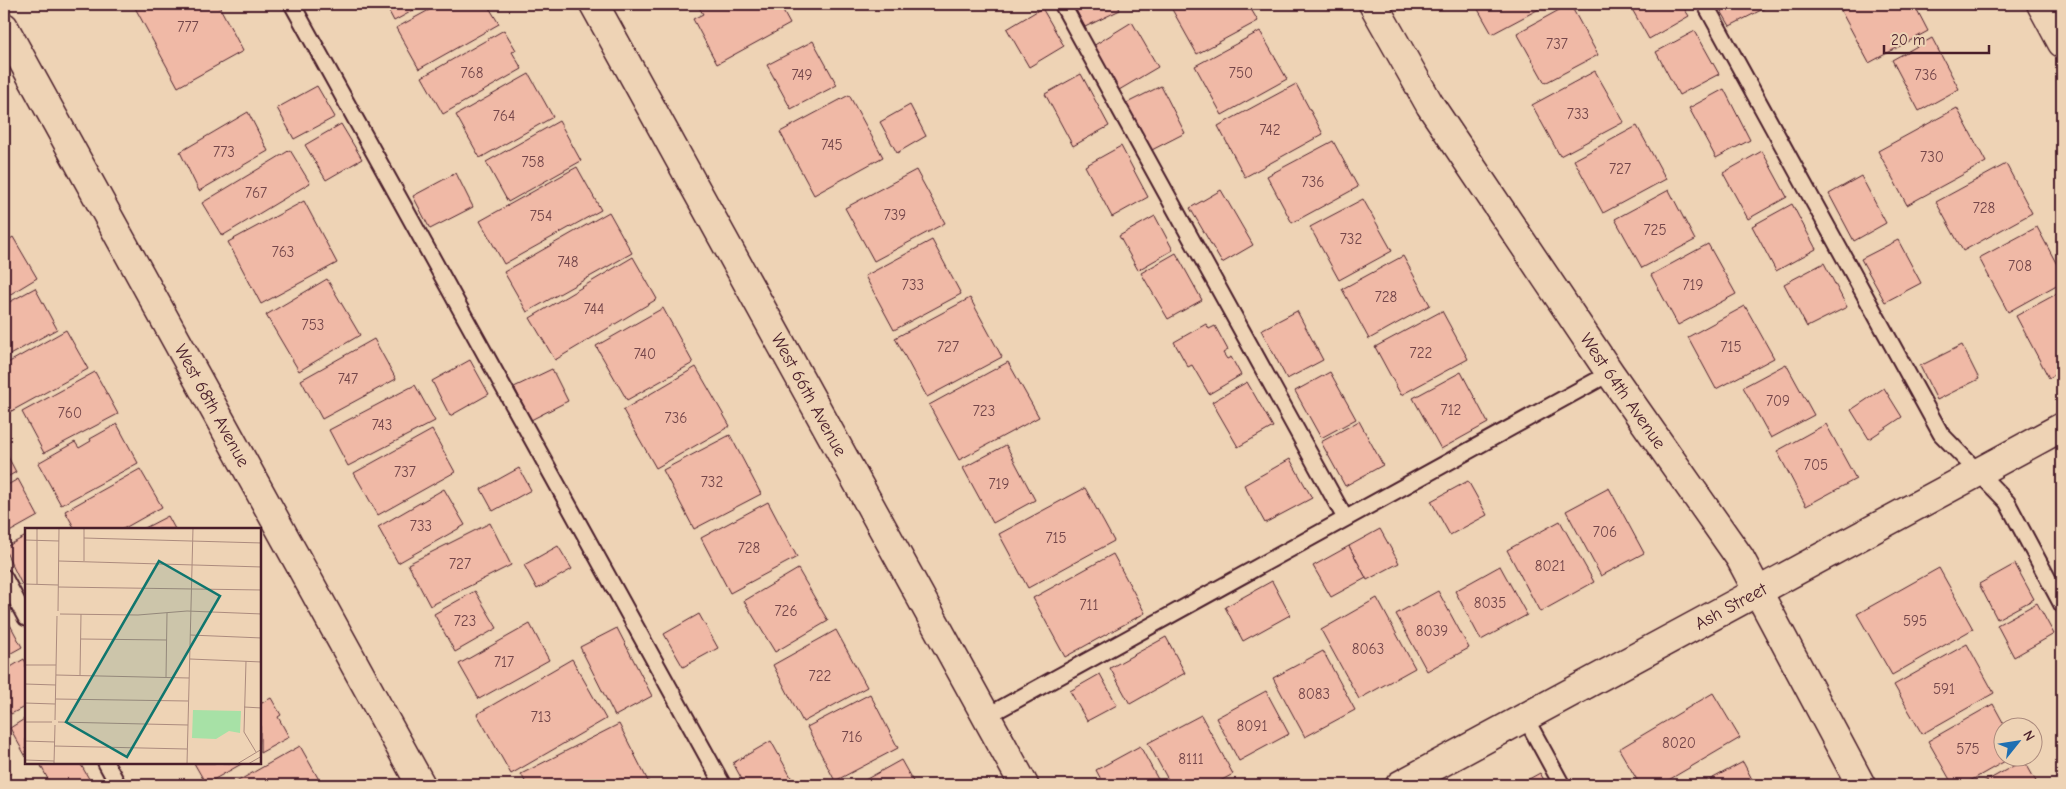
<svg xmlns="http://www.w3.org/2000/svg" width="2066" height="789" viewBox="0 0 2066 789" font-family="'Comic Neue',sans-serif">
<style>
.building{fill:#f0b9a6;stroke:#4a1f2b}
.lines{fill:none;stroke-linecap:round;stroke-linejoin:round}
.service-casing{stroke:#4a1f2b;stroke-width:19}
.minor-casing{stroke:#4a1f2b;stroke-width:31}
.service{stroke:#eed3b5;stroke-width:15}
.minor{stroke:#eed3b5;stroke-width:28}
.labels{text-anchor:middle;stroke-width:4;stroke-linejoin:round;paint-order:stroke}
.number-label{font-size:15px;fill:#74464a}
.street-label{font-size:18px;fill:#4a1f2b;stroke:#eed3b5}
.inset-road{fill:none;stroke:#ac8b7e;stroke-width:1}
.view{fill:#0f766e;fill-opacity:0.15;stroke:#0f766e;stroke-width:2.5}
.inset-edge{fill:none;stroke:#4a1f2b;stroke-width:2.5}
</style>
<rect width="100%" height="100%" fill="#eed3b5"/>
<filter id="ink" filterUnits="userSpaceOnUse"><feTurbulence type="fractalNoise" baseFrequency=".02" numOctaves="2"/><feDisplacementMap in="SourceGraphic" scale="10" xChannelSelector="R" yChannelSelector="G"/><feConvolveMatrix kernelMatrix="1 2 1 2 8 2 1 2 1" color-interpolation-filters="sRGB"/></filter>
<g filter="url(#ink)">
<g class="building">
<path d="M 133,4 L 218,4 L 243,51 L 178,87 Z"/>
<path d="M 385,4 L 425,4 L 394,21 Z"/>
<path d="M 440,4 L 487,4 L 499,24 L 419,69 L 396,28 Z"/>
<path d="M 697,4 L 779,4 L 790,24 L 717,64 L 693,19 L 703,14 Z"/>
<path d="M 1073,4 L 1117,4 L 1120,10 L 1085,27 Z"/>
<path d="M 1169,4 L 1248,4 L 1258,21 L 1197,54 Z"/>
<path d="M 1475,4 L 1536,4 L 1539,9 L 1492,34 Z"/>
<path d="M 1570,4 L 1598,55 L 1545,83 L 1517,33 Z"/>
<path d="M 1629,4 L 1681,4 L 1689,16 L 1649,39 Z"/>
<path d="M 1717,4 L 1763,4 L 1765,8 L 1730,26 Z"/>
<path d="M 1854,4 L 1914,4 L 1928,31 L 1869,63 L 1841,11 Z"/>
<path d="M 1042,8 L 1064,46 L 1029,67 L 1007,29 Z"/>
<path d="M 1132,22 L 1158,67 L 1119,90 L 1093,46 Z"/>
<path d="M 504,30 L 516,50 L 512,52 L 522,69 L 443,114 L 422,77 Z"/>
<path d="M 1260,31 L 1287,79 L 1222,115 L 1195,66 Z"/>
<path d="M 1695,31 L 1719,74 L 1679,95 L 1656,52 Z"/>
<path d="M 1932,38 L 1959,89 L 1919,111 L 1892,60 Z"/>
<path d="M 813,41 L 837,85 L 791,109 L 767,65 Z"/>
<path d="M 1595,71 L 1624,122 L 1560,156 L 1532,105 Z"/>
<path d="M 529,74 L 553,117 L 480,158 L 456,115 Z"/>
<path d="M 1081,74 L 1109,126 L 1073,146 L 1045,94 Z"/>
<path d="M 1296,84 L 1323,134 L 1245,177 L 1218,126 Z"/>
<path d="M 317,86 L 335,117 L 294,139 L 277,108 Z"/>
<path d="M 1161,86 L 1185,133 L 1146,153 L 1121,106 Z"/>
<path d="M 1724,89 L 1750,140 L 1716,158 L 1689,108 Z"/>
<path d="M 849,95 L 883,157 L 814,195 L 780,132 Z"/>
<path d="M 910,105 L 926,136 L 897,153 L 880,122 Z"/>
<path d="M 1957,108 L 1986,162 L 1907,205 L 1878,151 Z"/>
<path d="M 248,112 L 268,151 L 199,191 L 180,152 Z"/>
<path d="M 559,121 L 581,161 L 508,202 L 486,162 Z"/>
<path d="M 341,124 L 362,159 L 326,180 L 305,145 Z"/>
<path d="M 1637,126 L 1666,179 L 1603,213 L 1574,160 Z"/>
<path d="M 1333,141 L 1358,187 L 1292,223 L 1267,176 Z"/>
<path d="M 1121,146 L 1148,197 L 1112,217 L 1085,166 Z"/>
<path d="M 290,150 L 310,183 L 222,236 L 202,203 Z"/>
<path d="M 1762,151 L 1787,197 L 1748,219 L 1723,173 Z"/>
<path d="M 2006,164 L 2032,213 L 1963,251 L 1936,202 Z"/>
<path d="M 577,167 L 601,210 L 504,264 L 480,221 Z"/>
<path d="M 916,170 L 945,223 L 874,261 L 845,208 Z"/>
<path d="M 456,173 L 473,207 L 430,229 L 413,196 Z"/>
<path d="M 1861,176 L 1886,223 L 1854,241 L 1829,194 Z"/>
<path d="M 1221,190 L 1253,245 L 1222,263 L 1190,208 Z"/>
<path d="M 1669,190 L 1695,240 L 1642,268 L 1615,219 Z"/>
<path d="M 1363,199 L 1392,251 L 1339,280 L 1310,227 Z"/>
<path d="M 304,201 L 337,263 L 261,304 L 228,242 Z"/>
<path d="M 1792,204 L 1816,249 L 1776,271 L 1752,226 Z"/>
<path d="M 609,212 L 632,253 L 527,312 L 504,272 Z"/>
<path d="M 1155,216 L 1173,250 L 1138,270 L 1119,236 Z"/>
<path d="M 2037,227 L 2062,274 L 2062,282 L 2008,312 L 1979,258 Z"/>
<path d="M 13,237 L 37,278 L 4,298 L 4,243 Z"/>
<path d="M 932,240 L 961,294 L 894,330 L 865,276 Z"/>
<path d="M 1898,240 L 1921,283 L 1885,302 L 1861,259 Z"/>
<path d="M 1708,244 L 1736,294 L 1678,325 L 1651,275 Z"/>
<path d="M 1176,253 L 1202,300 L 1168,319 L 1141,273 Z"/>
<path d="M 1403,256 L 1430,305 L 1369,339 L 1342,289 Z"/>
<path d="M 633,257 L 657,299 L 555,360 L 530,318 Z"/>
<path d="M 1824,263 L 1847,307 L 1807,327 L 1784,284 Z"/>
<path d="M 327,279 L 360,335 L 299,371 L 266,315 Z"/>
<path d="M 35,288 L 57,329 L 4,358 L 4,305 Z"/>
<path d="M 2060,292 L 2062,295 L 2062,371 L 2049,378 L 2016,316 Z"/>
<path d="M 970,298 L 1002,357 L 927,397 L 895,338 Z"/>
<path d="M 1745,306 L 1774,358 L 1716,389 L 1688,337 Z"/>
<path d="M 663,308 L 693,363 L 627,400 L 596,346 Z"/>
<path d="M 1297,311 L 1323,360 L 1287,379 L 1261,330 Z"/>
<path d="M 1442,311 L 1468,359 L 1401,395 L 1375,347 Z"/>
<path d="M 1206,324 L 1209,329 L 1215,326 L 1228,350 L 1223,353 L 1227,359 L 1231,357 L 1241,375 L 1209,394 L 1192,365 L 1188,367 L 1174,342 Z"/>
<path d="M 66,330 L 88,369 L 8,413 L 4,405 L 4,365 Z"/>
<path d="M 374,339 L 396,379 L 322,419 L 301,380 Z"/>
<path d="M 1962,345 L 1979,379 L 1937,400 L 1920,366 Z"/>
<path d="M 470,360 L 489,394 L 450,416 L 432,381 Z"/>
<path d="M 1008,362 L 1039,417 L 959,460 L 929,405 Z"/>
<path d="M 1786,364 L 1814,415 L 1771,438 L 1743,387 Z"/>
<path d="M 696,367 L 730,426 L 656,468 L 623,410 Z"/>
<path d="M 552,369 L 568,401 L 531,420 L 514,387 Z"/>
<path d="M 95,372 L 118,414 L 44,453 L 22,412 Z"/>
<path d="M 1330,372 L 1356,419 L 1321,438 L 1295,391 Z"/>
<path d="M 1461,372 L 1488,423 L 1441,449 L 1413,398 Z"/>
<path d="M 1247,382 L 1273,427 L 1238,447 L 1212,402 Z"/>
<path d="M 415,385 L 435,421 L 348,466 L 329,430 Z"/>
<path d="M 1884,388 L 1902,417 L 1869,439 L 1851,410 Z"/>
<path d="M 1359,421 L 1383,465 L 1345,486 L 1321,442 Z"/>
<path d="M 117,424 L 138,463 L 61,505 L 38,463 L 75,442 L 79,448 L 91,441 L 90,439 Z"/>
<path d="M 1826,424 L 1856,479 L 1806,506 L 1777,451 Z"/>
<path d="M 432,430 L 455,472 L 378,515 L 354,473 Z"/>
<path d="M 730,435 L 761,494 L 694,529 L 663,470 Z"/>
<path d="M 1006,445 L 1035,500 L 993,523 L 963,468 Z"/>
<path d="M 4,449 L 16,472 L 4,479 Z"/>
<path d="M 1290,459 L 1312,498 L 1265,523 L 1244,485 Z"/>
<path d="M 519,468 L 531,490 L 493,511 L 481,489 Z"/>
<path d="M 140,469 L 162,507 L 123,529 L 75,529 L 65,511 Z"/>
<path d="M 18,479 L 38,516 L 4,535 L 4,487 Z"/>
<path d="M 1468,481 L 1487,515 L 1450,535 L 1431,501 Z"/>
<path d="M 1085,488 L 1114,541 L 1028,588 L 999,534 Z"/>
<path d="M 1609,488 L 1644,553 L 1601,576 L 1566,511 Z"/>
<path d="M 444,489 L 465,525 L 398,563 L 378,527 Z"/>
<path d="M 768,502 L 797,557 L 730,593 L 701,538 Z"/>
<path d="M 168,516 L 175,529 L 143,529 Z"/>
<path d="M 1560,521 L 1594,582 L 1540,612 L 1507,550 Z"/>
<path d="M 490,523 L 511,565 L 430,606 L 408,564 Z"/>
<path d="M 1380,529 L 1399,563 L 1367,580 L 1349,546 Z"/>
<path d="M 26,536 L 26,583 L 22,585 L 4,548 Z"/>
<path d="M 558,546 L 572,569 L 537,589 L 524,565 Z"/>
<path d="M 1349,546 L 1366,578 L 1331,597 L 1313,566 Z"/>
<path d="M 1113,554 L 1145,613 L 1065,657 L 1033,598 Z"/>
<path d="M 2015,564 L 2034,599 L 1997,619 L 1979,584 Z"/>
<path d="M 1500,566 L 1527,615 L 1481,640 L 1455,591 Z"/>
<path d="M 1939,568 L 1973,629 L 1892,675 L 1857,614 Z"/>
<path d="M 798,569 L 828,621 L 775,652 L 744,601 Z"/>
<path d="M 1272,581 L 1290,615 L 1243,641 L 1225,607 Z"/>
<path d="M 475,591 L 497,628 L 455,652 L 434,614 Z"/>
<path d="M 1438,591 L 1469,648 L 1427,671 L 1396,614 Z"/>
<path d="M 1377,598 L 1415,668 L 1359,699 L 1321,630 Z"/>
<path d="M 2037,603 L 2054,634 L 2014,657 L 1997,625 Z"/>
<path d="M 699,614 L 718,648 L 683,667 L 664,634 Z"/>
<path d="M 7,619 L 22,647 L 4,657 L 4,621 Z"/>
<path d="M 530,624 L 549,660 L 479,699 L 459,664 Z"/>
<path d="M 617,628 L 652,696 L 615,716 L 580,647 Z"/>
<path d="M 836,630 L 867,687 L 803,722 L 773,665 Z"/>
<path d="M 1166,637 L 1185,673 L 1130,704 L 1110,668 Z"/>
<path d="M 1967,644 L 1994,693 L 1922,734 L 1894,685 Z"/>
<path d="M 1323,651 L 1355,710 L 1305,737 L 1273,678 Z"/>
<path d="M 24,659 L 26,663 L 26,706 L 11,714 L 4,702 L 4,671 Z"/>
<path d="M 572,659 L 606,719 L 511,774 L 477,714 Z"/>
<path d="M 1100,674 L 1117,705 L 1087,721 L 1070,691 Z"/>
<path d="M 1266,691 L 1289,734 L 1239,761 L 1216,718 Z"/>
<path d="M 1713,693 L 1740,738 L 1660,785 L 1640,785 L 1619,749 Z"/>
<path d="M 870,694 L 898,748 L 835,781 L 807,727 Z"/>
<path d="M 271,698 L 281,715 L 278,717 L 289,737 L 260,753 L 260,704 Z"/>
<path d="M 1993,704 L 2005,726 L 2004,726 L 2004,756 L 2014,756 L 1963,785 L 1953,785 L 1928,741 Z"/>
<path d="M 1201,715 L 1233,774 L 1213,785 L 1171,785 L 1148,743 Z"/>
<path d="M 26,718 L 26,757 L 10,728 Z"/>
<path d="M 619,724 L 650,785 L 527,785 L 521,774 Z"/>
<path d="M 771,741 L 792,779 L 781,785 L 745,785 L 733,763 Z"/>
<path d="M 300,746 L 322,785 L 231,785 Z"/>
<path d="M 1140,746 L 1161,785 L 1104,785 L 1096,770 Z"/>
<path d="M 901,760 L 915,785 L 856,785 Z"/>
<path d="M 2024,760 L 2038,785 L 1979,785 Z"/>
<path d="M 4,761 L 11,773 L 4,778 Z"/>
<path d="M 1743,762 L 1755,785 L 1700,785 Z"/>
<path d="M 46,763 L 80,763 L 92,784 L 51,785 L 41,766 Z"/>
<path d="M 194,763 L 243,763 L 206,784 Z"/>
<path d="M 1540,773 L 1547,785 L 1518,785 Z"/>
<path d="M 27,778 L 31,785 L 14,785 Z"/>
</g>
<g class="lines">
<defs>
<g id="service">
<path d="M 292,4 L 723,785"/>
<path d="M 1062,4 L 1345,518"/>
<path d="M 1705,4 L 1941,434 L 2007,502 L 2062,605"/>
<path d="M 4,577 L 26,618"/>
<path d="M 987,716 L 1610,373"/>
<path d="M 1525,717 L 1562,785"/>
<path d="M 106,763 L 118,785"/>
</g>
<g id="minor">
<path id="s1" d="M 594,4 L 1024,785"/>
<path id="s2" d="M 1373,4 L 1430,105 L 1610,373 L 1740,558 L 1861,785"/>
<path d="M 2041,4 L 2062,43"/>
<path id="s3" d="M 4,27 L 421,785"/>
<path id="s4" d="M 1400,785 L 2062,427"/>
</g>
</defs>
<use href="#service" class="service-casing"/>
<use href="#minor" class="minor-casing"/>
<use href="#service" class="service"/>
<use href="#minor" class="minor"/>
</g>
</g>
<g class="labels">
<g class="number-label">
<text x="188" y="32">777</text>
<text x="1557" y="49">737</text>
<text x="472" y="78">768</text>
<text x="1241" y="78">750</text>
<text x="802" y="80">749</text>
<text x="1926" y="80">736</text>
<text x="1578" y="119">733</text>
<text x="504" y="121">764</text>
<text x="1270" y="135">742</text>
<text x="832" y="150">745</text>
<text x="224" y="157">773</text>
<text x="1932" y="162">730</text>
<text x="533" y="167">758</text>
<text x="1620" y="174">727</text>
<text x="1313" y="187">736</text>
<text x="256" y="198">767</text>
<text x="1984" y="213">728</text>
<text x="895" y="220">739</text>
<text x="541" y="221">754</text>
<text x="1655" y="235">725</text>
<text x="1351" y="244">732</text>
<text x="283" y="257">763</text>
<text x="568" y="267">748</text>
<text x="2020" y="271">708</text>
<text x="913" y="290">733</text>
<text x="1693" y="290">719</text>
<text x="1386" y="302">728</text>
<text x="594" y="314">744</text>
<text x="313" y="330">753</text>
<text x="948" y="352">727</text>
<text x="1731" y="352">715</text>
<text x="1421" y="358">722</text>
<text x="645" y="359">740</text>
<text x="348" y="384">747</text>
<text x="1778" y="406">709</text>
<text x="1451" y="415">712</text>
<text x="984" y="416">723</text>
<text x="70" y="418">760</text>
<text x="676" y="423">736</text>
<text x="382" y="430">743</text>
<text x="1816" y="470">705</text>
<text x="405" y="477">737</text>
<text x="712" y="487">732</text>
<text x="999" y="489">719</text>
<text x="421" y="531">733</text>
<text x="1605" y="537">706</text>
<text x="1056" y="543">715</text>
<text x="749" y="553">728</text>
<text x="460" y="569">727</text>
<text x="1550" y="571">8021</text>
<text x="1490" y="608">8035</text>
<text x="1089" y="610">711</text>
<text x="786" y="616">726</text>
<text x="465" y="626">723</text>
<text x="1915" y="626">595</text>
<text x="1432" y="636">8039</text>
<text x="1368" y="654">8063</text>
<text x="504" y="667">717</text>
<text x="820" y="681">722</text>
<text x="1944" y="694">591</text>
<text x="1314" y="699">8083</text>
<text x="541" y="722">713</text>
<text x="1252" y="731">8091</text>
<text x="852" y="742">716</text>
<text x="1679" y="748">8020</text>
<text x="1968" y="754">575</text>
<text x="1191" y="764">8111</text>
</g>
<g class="street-label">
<text dy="6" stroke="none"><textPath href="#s2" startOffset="461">West 64th Avenue</textPath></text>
<text dy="6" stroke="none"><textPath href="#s1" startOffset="446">West 66th Avenue</textPath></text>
<text dy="6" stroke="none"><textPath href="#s3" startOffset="432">West 68th Avenue</textPath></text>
<text dy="6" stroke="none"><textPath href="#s4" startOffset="376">Ash Street</textPath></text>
</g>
</g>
<g transform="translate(25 528)">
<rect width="236" height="236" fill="#eed3b5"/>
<path d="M 168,182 L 216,183 L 215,205 L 204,203 L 191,211 L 167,210 Z" fill="#a7e1a6"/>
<path class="inset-road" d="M 12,0 L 12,56M 59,10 L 237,15M 0,12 L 34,13M 34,33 L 237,39M 59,33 L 59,0M 0,56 L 33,57M 33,59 L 237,62M 33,83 L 34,0M 35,86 L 113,87 L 162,83 L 237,86M 165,107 L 237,110M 56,111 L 142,112M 165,131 L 237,134M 221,133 L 219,204 L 231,224M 0,137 L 31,137M 31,147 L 164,150M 55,147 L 56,86M 141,149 L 142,85M 0,156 L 31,157M 30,171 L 163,173M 0,175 L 30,176M 219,179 L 237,180M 30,192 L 32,88M 0,194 L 27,194M 33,194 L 163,197M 0,213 L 30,214M 29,218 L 162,221M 0,232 L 29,233M 29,236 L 30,197M 162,236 L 168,0M 212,236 L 237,221M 223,236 L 237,228"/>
<path class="view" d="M 134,33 L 195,68 L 102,229 L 41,194 Z"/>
<rect width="236" height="236" class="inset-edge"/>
</g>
<rect width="2066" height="789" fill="none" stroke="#eed3b5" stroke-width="20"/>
<rect x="10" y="10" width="2046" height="769" fill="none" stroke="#4a1f2b" stroke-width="2" filter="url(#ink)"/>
<g transform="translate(2018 742) rotate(60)"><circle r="24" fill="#eed3b5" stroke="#ac8b7e"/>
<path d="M0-4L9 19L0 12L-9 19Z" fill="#1f6fb2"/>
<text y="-8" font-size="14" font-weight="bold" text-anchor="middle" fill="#4a1f2b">N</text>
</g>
<path d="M1884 45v8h105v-8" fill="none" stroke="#4a1f2b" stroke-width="2.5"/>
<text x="1891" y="45" font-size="15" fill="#4a1f2b" stroke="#eed3b5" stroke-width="4" paint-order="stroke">20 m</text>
</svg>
